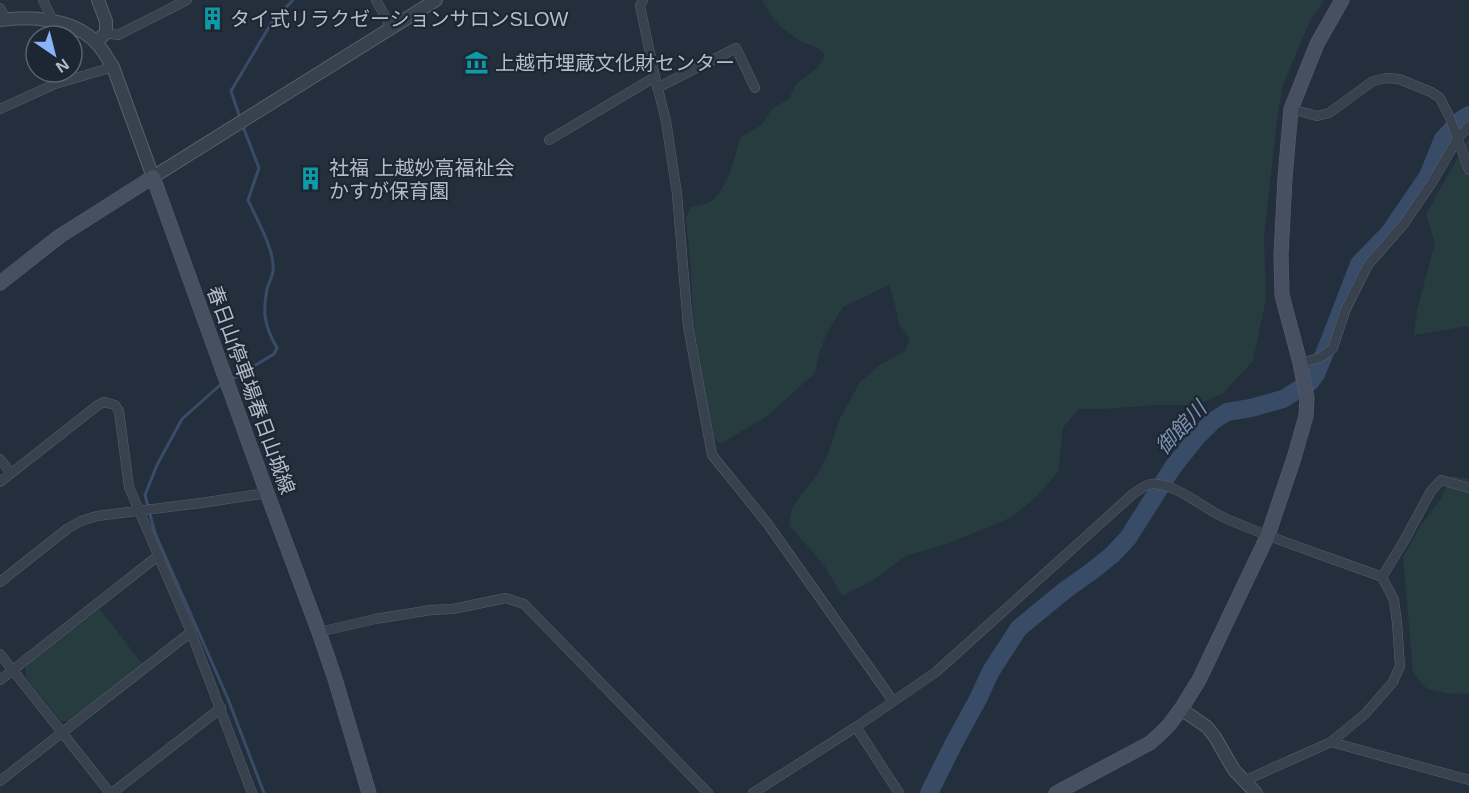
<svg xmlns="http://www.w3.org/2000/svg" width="1469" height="793" viewBox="0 0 1469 793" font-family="Arial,'Noto Sans JP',sans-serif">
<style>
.green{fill:#263c3f}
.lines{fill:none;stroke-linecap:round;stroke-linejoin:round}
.stream{stroke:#394c67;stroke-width:3}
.river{stroke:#394c67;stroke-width:18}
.minor-casing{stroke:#565f6c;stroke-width:10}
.tertiary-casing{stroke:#565f6c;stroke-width:14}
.secondary-casing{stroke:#565f6c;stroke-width:15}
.minor{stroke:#38414e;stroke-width:9}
.tertiary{stroke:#38414e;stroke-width:12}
.secondary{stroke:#465061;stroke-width:14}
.labels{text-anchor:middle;stroke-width:4.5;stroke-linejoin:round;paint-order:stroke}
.poi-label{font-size:20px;fill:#b4bcc9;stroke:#1d2633;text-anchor:start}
.street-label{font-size:20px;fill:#b4bcc9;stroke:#1d2633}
.water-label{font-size:21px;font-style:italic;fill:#7c92b1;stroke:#1d2633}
</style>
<rect width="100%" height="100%" fill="#242f3e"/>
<g class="green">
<path d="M 762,0 L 1324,0 L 1310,21 L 1282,87 L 1276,129 L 1264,237 L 1266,299 L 1253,361 L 1222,394 L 1196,405 L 1155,405 L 1105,409 L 1078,409 L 1063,428 L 1058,472 L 1038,495 L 1012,517 L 947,544 L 906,556 L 873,580 L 842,596 L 824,565 L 789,525 L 792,508 L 803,492 L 817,475 L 828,454 L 839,420 L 860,382 L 880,365 L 905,351 L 910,338 L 899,325 L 897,312 L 889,285 L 843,307 L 826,335 L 819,354 L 815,373 L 766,417 L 720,444 L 709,433 L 693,330 L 691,270 L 686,218 L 690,207 C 697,206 706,205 713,200 C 728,187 735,157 740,138 L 761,125 L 772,109 L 790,98 C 797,73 817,77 825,55 C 818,46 815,47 805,43 C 801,42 797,38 793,36 C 778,26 770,15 762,0 Z"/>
<path d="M 1469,138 L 1469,326 L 1414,335 L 1417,310 L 1435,243 L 1426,214 Z"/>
<path d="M 1453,476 L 1469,479 L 1469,693 L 1450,694 L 1427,689 L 1413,673 L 1403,557 L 1421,525 L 1438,503 Z"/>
<path d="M 100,609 L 143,665 L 70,721 L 61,721 L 26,677 L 26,666 Z"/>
</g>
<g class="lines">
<g class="stream">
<path d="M 240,118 L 231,91 L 272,22 L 293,0"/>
<path d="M 229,381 L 274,354 L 277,348 C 265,327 262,313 267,289 C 269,283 272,277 273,271 C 275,250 257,220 248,200 L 259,168 L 242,124"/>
<path d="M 223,384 L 219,386 L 182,419 L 157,465 L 145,495 L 155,533 L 228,699 L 264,793"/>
</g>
<path class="river" d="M 929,793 L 954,743 L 978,699 L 991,671 L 1019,628 L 1064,591 L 1092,571 L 1112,555 L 1128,538 L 1173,467 L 1196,438 L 1213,421 L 1227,412 L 1251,408 L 1283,399 L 1310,382 L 1316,374 L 1329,342 L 1359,264 L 1389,233 L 1428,176 L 1443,139 L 1462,119 L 1469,115"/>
<defs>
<g id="minor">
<path d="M 43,0 L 53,21"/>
<path d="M 376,0 L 392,29"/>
<path d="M 643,0 L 640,6 L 655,77 L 666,121 L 677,194 L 688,326 L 712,455 L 767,523 L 893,701"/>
<path d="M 0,8 L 6,19"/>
<path d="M 106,33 L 118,35 L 187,0"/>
<path d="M 657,88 L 736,48 L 755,88"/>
<path d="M 0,109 L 55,84 L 113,67"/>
<path d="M 1291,109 L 1317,116 L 1329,113 L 1373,81 L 1386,78 L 1399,79 L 1431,92 L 1440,98 L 1450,118 L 1469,170"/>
<path d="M 549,140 L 655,77"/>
<path d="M 1300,363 L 1319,358 L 1327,353 L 1333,348 L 1345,311 L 1368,265 L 1403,225 L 1431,184 L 1458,138 L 1469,126"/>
<path d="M 0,459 L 11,473"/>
<path d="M 0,482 L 98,405 L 104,402 L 115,405 L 119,411 L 129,487 L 191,632 L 252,793"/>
<path d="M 1382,577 L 1404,541 L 1431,491 L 1441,480 L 1469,488"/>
<path d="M 0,582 L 67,529 L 81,521 L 97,516 L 201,503 L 267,493"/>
<path d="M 319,632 L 375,619 L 431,610 L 453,609 L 506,598 L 524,604 L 708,793"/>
<path d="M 0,654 L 110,793"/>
<path d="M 0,680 L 159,555"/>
<path d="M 856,727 L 899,793"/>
<path d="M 1331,742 L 1469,780"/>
<path d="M 0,781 L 191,632"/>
<path d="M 112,793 L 221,708"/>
<path d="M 753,793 L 856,727 L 936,672 L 1133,494 C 1140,489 1148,482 1157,484 C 1184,488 1203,509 1227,519 C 1278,541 1331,558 1382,577 L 1394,600 L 1397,623 L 1400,666 L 1393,682 L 1365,714 L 1331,742 L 1244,781"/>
</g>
<g id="tertiary">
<path d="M 0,20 C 31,16 69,18 94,40 C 102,48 107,58 113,67 L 153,177 L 436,0"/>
<path d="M 95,42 L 106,33 L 106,21 L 98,0"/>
<path d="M 1181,709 L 1207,727 L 1215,737 L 1234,770 L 1256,793"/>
</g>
<g id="secondary">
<path d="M 0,283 L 60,236 L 153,177 L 267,493 L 319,632 L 335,679 L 369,793"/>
<path d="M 1056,793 L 1150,743 L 1160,734 L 1169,725 L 1181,709 L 1199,680 L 1268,535 L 1294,458 L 1306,416 L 1307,398 L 1300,363 L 1282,295 L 1281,255 L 1285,178 L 1291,109 L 1317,44 L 1342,0"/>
</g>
</defs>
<use href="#minor" class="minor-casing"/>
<use href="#tertiary" class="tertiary-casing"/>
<use href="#secondary" class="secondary-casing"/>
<use href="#minor" class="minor"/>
<use href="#tertiary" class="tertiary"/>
<use href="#secondary" class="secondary"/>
</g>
<defs>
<symbol id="building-bare" viewBox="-9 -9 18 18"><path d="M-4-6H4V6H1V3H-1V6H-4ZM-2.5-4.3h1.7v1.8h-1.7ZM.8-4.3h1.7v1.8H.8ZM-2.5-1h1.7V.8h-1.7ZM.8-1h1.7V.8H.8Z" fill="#0f9aa8" stroke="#1d2633" stroke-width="2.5" paint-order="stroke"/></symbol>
<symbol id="museum-bare" viewBox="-9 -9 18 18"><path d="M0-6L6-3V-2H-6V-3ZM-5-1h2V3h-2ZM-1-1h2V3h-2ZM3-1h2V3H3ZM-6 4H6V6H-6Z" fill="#0f9aa8" stroke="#1d2633" stroke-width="2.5" paint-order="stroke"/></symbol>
</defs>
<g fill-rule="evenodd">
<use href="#building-bare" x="196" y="2" width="33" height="33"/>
<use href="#museum-bare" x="460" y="46" width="33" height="33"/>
<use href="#building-bare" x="294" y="162" width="33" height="33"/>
</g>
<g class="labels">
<g class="poi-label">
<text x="230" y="26">タイ式リラクゼーションサロンSLOW</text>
<text x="495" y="70">上越市埋蔵文化財センター</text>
<text x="329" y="175">社福 上越妙高福祉会<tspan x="329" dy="23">かすが保育園</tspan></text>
</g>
<g class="street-label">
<text transform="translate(251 390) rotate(70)" y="7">春日山停車場春日山城線</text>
</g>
<g class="water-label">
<text transform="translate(1181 428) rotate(-47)" y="7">御館川</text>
</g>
</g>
<g transform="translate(54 54) rotate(145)"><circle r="28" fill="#1d2633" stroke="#59626f" stroke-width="1.5"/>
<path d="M0-4.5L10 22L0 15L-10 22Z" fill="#8ab4f8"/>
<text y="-9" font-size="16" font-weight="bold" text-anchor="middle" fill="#b4bcc9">N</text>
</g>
</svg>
